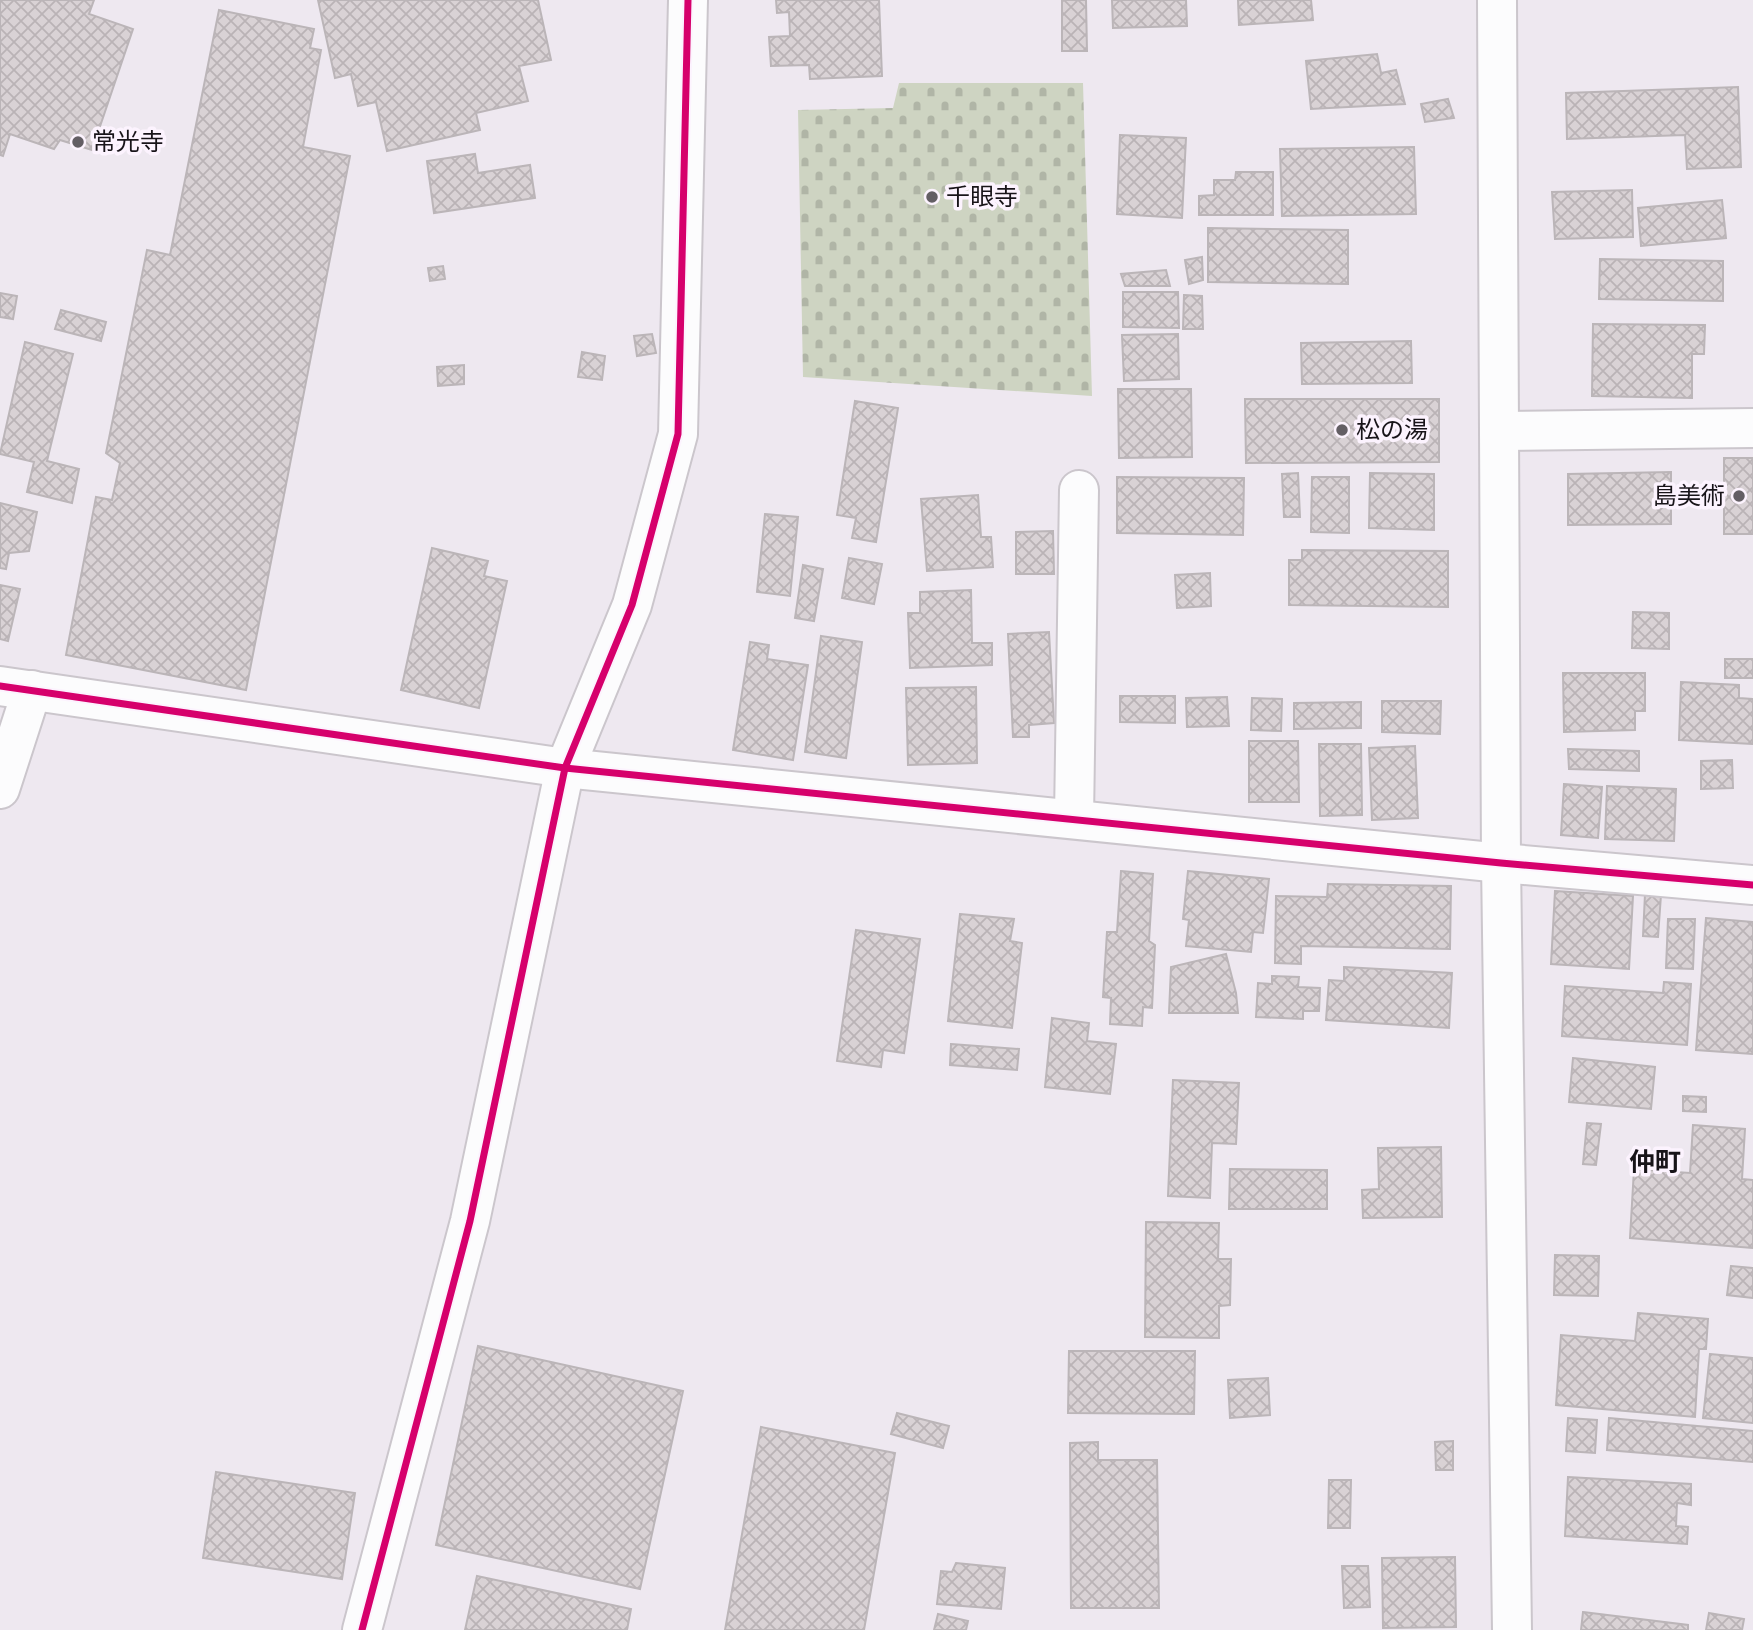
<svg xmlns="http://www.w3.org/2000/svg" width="1753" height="1630" viewBox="0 0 1753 1630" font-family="Mulish,'Noto Sans JP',sans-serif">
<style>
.cemetery{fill:url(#cemetery-stones)}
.building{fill:url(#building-cross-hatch);stroke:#bbb5b8;stroke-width:2}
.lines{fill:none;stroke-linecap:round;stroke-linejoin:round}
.minor-casing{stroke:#cbc6cc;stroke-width:42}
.tertiary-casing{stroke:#cbc6cc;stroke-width:42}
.minor{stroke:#fcfcfd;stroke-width:38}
.tertiary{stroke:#fcfcfd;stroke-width:38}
.cycleway-casing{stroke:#fcf3fe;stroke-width:11}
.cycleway{stroke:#d6006c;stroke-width:7}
.poi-dot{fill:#635e64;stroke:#fcf3fe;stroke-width:2.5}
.labels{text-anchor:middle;stroke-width:7;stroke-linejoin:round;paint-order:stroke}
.poi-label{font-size:24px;fill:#181419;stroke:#fcf3fe;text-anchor:start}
.neighbourhood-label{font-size:26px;font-weight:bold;fill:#181419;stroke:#fcf3fe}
</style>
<defs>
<pattern id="cemetery-stones" width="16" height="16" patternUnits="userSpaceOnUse" patternTransform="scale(1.75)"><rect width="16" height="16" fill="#ced4c2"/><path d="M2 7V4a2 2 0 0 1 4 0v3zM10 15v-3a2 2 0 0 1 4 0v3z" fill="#b0b5a6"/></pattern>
<pattern id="building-cross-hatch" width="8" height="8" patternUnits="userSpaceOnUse" patternTransform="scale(1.75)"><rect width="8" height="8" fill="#d9d2d5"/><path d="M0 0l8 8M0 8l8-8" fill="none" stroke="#bab3b6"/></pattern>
</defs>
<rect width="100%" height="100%" fill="#eee8f0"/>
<path class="cemetery" d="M 899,83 L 1083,83 L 1092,396 L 803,377 L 798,110 L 893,108 Z"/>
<g class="building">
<path d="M 0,0 L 94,0 L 89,14 L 133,29 L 92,150 L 60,140 L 54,149 L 10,134 L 3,156 L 0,155 Z"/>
<path d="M 318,0 L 538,0 L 551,60 L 519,66 L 528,101 L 476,113 L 480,130 L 387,151 L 376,102 L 358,106 L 351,74 L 335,78 Z"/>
<path d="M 776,0 L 879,0 L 882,76 L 810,79 L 809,65 L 771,66 L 769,37 L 790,36 L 789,12 L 777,13 Z"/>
<path d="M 1062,0 L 1086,0 L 1087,51 L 1062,51 Z"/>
<path d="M 1112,0 L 1186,0 L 1187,26 L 1113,28 Z"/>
<path d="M 1238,0 L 1311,0 L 1313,20 L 1239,25 Z"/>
<path d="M 219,10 L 314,29 L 310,48 L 321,50 L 303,147 L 350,156 L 246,690 L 66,655 L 96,497 L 112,500 L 120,463 L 106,453 L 147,250 L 170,255 Z"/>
<path d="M 1377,54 L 1381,73 L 1396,70 L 1405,104 L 1311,109 L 1306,61 Z"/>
<path d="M 1738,87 L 1741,167 L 1687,169 L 1685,135 L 1567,139 L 1566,93 Z"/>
<path d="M 1448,99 L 1454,118 L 1425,122 L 1421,104 Z"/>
<path d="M 1120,135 L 1186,138 L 1182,218 L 1117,214 Z"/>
<path d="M 1414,147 L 1416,214 L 1282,216 L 1280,149 Z"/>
<path d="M 475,154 L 478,173 L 530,165 L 535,198 L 434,213 L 427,161 Z"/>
<path d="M 1236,172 L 1273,172 L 1273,215 L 1199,215 L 1199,196 L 1214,195 L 1214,180 L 1235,180 Z"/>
<path d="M 1632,190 L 1633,237 L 1555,239 L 1552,192 Z"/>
<path d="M 1722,200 L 1726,238 L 1641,246 L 1638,208 Z"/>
<path d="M 1208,228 L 1348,230 L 1348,284 L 1208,282 Z"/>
<path d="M 1202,257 L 1203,280 L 1189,284 L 1185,260 Z"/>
<path d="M 1600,259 L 1723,261 L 1723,301 L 1599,299 Z"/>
<path d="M 443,266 L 445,279 L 430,281 L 428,268 Z"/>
<path d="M 1166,270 L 1170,286 L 1125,286 L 1121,274 Z"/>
<path d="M 1123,292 L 1178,292 L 1179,328 L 1123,327 Z"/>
<path d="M 0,293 L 17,296 L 13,319 L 0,317 Z"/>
<path d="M 1184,295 L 1202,296 L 1203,329 L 1183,329 Z"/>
<path d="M 61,310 L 106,322 L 101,341 L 55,329 Z"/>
<path d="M 1593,324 L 1705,325 L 1704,354 L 1692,354 L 1692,398 L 1592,396 Z"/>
<path d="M 652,334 L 656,353 L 637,356 L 634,336 Z"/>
<path d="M 1178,334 L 1179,379 L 1124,381 L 1122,335 Z"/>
<path d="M 1411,341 L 1412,383 L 1302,384 L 1301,343 Z"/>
<path d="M 25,342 L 73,354 L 47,461 L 79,469 L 72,503 L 27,492 L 34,462 L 0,454 Z"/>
<path d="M 582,352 L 605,356 L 602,380 L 578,377 Z"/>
<path d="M 464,365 L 464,384 L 438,386 L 437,367 Z"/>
<path d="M 1118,389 L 1191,389 L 1192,457 L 1119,458 Z"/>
<path d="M 1245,399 L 1439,399 L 1439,462 L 1246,463 Z"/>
<path d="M 855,401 L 898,408 L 876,542 L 852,538 L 856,518 L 837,515 Z"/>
<rect x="1724" y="458" width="29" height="76"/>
<path d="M 1671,472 L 1671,524 L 1568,525 L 1568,474 Z"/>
<path d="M 1298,473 L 1300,517 L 1284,517 L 1282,474 Z"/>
<path d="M 1370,473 L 1434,474 L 1434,530 L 1369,528 Z"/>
<path d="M 1117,477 L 1244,478 L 1243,535 L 1117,533 Z"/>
<path d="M 1312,477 L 1349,477 L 1349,533 L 1311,532 Z"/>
<path d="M 978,495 L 981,537 L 991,537 L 993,567 L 927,571 L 921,499 Z"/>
<path d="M 0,503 L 37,512 L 29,551 L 9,553 L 6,569 L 0,568 Z"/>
<path d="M 765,514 L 798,517 L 790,596 L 757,592 Z"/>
<path d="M 1053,531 L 1054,574 L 1016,574 L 1016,532 Z"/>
<path d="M 432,548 L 488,561 L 484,576 L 507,581 L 479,708 L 401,690 Z"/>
<path d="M 1302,550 L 1448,551 L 1448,607 L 1289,605 L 1289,560 L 1302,560 Z"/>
<path d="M 849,558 L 882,564 L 874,604 L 842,598 Z"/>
<path d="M 803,565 L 823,569 L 814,621 L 795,618 Z"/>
<path d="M 1210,573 L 1211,606 L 1177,608 L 1175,575 Z"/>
<path d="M 0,585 L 20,589 L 8,641 L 0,639 Z"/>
<path d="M 971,590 L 972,643 L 992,643 L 992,665 L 910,668 L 908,613 L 920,613 L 920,592 Z"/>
<path d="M 1633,612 L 1669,613 L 1669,649 L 1632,648 Z"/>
<path d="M 1049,632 L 1054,723 L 1029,725 L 1029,737 L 1013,737 L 1008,634 Z"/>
<path d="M 821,636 L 862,642 L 846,758 L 805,752 Z"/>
<path d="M 750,642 L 769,645 L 767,659 L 808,665 L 793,760 L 733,750 Z"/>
<rect x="1725" y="659" width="28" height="19"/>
<path d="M 1563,673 L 1645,673 L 1645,711 L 1635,711 L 1635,730 L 1564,732 Z"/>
<path d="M 1681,682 L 1739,685 L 1739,698 L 1753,699 L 1753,744 L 1679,740 Z"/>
<path d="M 976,687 L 977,763 L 908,765 L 906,688 Z"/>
<path d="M 1120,696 L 1175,696 L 1175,723 L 1120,722 Z"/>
<path d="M 1227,697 L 1229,726 L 1187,727 L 1186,698 Z"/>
<path d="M 1252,698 L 1282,699 L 1281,731 L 1251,730 Z"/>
<path d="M 1382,701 L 1441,701 L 1440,734 L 1382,732 Z"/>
<path d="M 1361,702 L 1361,728 L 1294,729 L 1294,703 Z"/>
<path d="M 1249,741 L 1298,741 L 1299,802 L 1249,802 Z"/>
<path d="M 1319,744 L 1361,744 L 1362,815 L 1320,816 Z"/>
<path d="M 1415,746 L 1418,818 L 1372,820 L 1369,748 Z"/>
<path d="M 1568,749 L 1639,751 L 1639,771 L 1569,769 Z"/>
<path d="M 1732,760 L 1733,788 L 1701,789 L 1701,761 Z"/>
<path d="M 1564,784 L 1602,787 L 1598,838 L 1561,835 Z"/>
<path d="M 1607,786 L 1676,789 L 1674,841 L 1605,839 Z"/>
<path d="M 1121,871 L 1153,874 L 1149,941 L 1155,945 L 1152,1008 L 1143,1007 L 1142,1026 L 1110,1024 L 1111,998 L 1103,997 L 1107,932 L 1117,932 Z"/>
<path d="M 1188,871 L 1269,879 L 1263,933 L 1253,932 L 1251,952 L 1186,946 L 1189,920 L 1183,919 Z"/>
<path d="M 1328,884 L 1451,886 L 1450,949 L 1301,946 L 1301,964 L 1275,963 L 1276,896 L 1327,897 Z"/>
<path d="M 1555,891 L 1633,896 L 1629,969 L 1551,964 Z"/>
<path d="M 1645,894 L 1661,895 L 1658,937 L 1643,936 Z"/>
<path d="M 960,914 L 1014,919 L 1010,941 L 1022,943 L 1012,1028 L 948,1021 Z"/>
<path d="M 1706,918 L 1753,922 L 1753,1054 L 1696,1050 Z"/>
<path d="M 1668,919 L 1695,919 L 1693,969 L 1666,968 Z"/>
<path d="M 856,930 L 920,939 L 904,1053 L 883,1050 L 881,1067 L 837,1061 Z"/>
<path d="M 1226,954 L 1236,993 L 1238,1013 L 1169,1013 L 1171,967 Z"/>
<path d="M 1344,967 L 1452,973 L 1449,1028 L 1326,1020 L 1329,980 L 1344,981 Z"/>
<path d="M 1272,976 L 1299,977 L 1298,987 L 1320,988 L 1319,1011 L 1303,1011 L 1303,1019 L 1256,1017 L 1258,983 L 1272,984 Z"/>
<path d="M 1664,982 L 1691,984 L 1687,1045 L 1562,1036 L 1565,986 L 1663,993 Z"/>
<path d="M 1052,1018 L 1089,1023 L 1087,1041 L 1116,1044 L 1110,1094 L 1045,1087 Z"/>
<path d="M 951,1044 L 1019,1049 L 1017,1070 L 950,1065 Z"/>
<path d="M 1573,1058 L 1655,1067 L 1651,1109 L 1569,1102 Z"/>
<path d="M 1173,1080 L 1239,1083 L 1236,1144 L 1212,1143 L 1210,1198 L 1168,1196 Z"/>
<path d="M 1683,1096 L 1706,1097 L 1706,1112 L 1683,1111 Z"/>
<path d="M 1587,1123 L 1601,1124 L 1596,1165 L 1583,1164 Z"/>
<path d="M 1693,1125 L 1745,1129 L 1742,1179 L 1753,1180 L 1753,1248 L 1630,1238 L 1634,1169 L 1690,1173 Z"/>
<path d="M 1441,1147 L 1442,1217 L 1363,1218 L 1362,1190 L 1379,1189 L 1378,1148 Z"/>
<path d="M 1230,1169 L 1327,1170 L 1327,1209 L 1229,1209 Z"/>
<path d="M 1146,1222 L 1219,1223 L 1218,1259 L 1231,1259 L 1230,1305 L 1219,1306 L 1219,1338 L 1145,1337 Z"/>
<path d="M 1555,1255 L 1599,1256 L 1598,1296 L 1554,1295 Z"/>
<path d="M 1731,1266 L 1753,1268 L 1753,1298 L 1727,1295 Z"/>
<path d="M 1638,1313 L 1708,1319 L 1706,1349 L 1699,1349 L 1695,1417 L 1556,1405 L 1561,1335 L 1635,1341 Z"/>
<path d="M 478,1346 L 683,1391 L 640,1589 L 436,1545 Z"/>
<path d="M 1069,1351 L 1195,1351 L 1194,1414 L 1068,1413 Z"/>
<path d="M 1710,1354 L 1753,1358 L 1753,1423 L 1703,1418 Z"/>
<path d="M 1268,1378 L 1270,1415 L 1230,1418 L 1228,1380 Z"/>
<path d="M 897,1413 L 949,1426 L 943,1448 L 891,1434 Z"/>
<path d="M 1568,1418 L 1597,1420 L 1595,1453 L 1566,1451 Z"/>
<path d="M 1609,1418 L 1753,1431 L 1753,1462 L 1607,1450 Z"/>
<path d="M 761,1427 L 895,1453 L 864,1630 L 725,1630 Z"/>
<path d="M 1453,1441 L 1453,1470 L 1436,1470 L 1435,1442 Z"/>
<path d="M 1098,1442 L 1098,1460 L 1157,1460 L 1159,1608 L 1071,1608 L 1070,1443 Z"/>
<path d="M 216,1472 L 355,1493 L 342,1579 L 203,1558 Z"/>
<path d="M 1568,1477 L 1691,1484 L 1691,1505 L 1677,1503 L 1676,1526 L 1688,1527 L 1687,1544 L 1565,1536 Z"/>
<path d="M 1329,1480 L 1351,1480 L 1350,1528 L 1328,1528 Z"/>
<path d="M 1455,1557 L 1456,1627 L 1383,1628 L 1382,1558 Z"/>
<path d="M 956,1563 L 1005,1568 L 1001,1609 L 937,1604 L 941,1571 L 952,1572 Z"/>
<path d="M 1342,1566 L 1368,1566 L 1370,1607 L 1344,1608 Z"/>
<path d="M 477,1576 L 631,1609 L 627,1630 L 465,1630 Z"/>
<path d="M 1583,1612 L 1688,1625 L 1688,1630 L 1581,1630 Z"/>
<path d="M 1709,1613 L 1744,1619 L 1742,1630 L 1706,1630 Z"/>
<path d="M 938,1614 L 968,1621 L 966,1630 L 934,1630 Z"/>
</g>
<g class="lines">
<defs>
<g id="minor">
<path d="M 1499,431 L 1753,428"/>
<path d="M 0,686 L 565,768 L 1501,863 L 1753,885"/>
<path d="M 0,789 L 32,690"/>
<path d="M 1074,818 L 1079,490"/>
<path d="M 362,1630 L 470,1221 L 565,768 L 632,605 L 678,434 L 688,0"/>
</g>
<path id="tertiary" d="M 1497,0 L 1501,863 L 1512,1630"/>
</defs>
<use href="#minor" class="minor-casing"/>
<use href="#tertiary" class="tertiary-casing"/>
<use href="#minor" class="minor"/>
<use href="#tertiary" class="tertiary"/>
<defs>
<g id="cycleway">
<path d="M 0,686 L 565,768 L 1501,863 L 1753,885"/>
<path d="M 362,1630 L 470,1221 L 565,768 L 632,605 L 678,434 L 688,0"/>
</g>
</defs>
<use href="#cycleway" class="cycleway-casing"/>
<use href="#cycleway" class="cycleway"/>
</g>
<g class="poi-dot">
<circle cx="78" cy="142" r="7"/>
<circle cx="932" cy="197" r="7"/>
<circle cx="1342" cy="430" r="7"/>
<circle cx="1739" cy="496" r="7"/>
</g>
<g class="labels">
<g class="poi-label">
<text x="92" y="150">常光寺</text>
<text x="946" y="205">千眼寺</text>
<text x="1356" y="438">松の湯</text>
<text x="1725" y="504" text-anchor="end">島美術</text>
</g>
<g class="neighbourhood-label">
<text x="1655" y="1171">仲町</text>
</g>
</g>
</svg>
